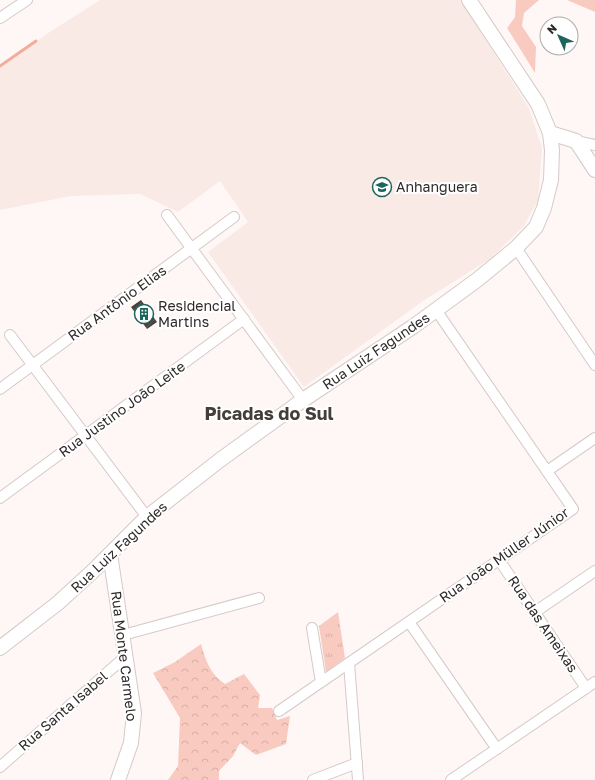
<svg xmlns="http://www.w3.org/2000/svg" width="595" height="780" viewBox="0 0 595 780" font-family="'Golos Text',sans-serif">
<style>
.built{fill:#faeae6}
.grass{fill:#f9cbc0}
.forest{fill:url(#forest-crowns)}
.park{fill:url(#park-tufts)}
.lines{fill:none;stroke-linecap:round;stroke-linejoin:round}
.stream{stroke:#f0ad9d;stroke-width:3}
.building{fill:url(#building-hatch)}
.street-casing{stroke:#d5cac8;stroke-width:12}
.secondary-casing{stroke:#d5cac8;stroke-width:16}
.street{stroke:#fff;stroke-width:10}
.secondary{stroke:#fff;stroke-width:14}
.labels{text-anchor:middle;stroke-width:4;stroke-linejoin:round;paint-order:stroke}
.poi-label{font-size:14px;fill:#2e2a29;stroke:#fff;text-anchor:start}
.street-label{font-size:14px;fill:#2e2a29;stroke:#fff}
.district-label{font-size:18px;font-weight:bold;fill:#453d3a;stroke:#fff}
</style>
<defs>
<pattern id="forest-crowns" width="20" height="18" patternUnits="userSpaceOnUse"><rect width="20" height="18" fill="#f9cbc0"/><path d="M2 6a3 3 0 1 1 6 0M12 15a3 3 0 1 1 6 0" fill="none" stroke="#d6aea5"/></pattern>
<pattern id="park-tufts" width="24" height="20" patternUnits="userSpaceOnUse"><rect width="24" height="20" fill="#f9cbc0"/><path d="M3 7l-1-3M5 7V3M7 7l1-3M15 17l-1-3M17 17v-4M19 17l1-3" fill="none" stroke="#d6aea5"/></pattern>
<pattern id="building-hatch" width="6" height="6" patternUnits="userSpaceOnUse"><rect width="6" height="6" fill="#4a413f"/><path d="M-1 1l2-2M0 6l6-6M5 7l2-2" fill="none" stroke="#625a59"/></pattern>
</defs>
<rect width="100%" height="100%" fill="#fef7f6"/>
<path class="built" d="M 100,0 L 460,0 L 529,108 L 542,148 L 538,200 L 524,226 L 490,259 L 423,301 L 304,387 L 208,252 L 248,222 L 220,181 L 178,212 L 140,194 L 71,196 L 0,210 L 0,68 L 45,35 Z"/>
<g class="grass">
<path d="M 516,0 L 539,0 L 524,13 L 522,26 L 536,47 L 535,73 L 507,28 L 515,17 Z"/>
<path d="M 566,0 L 595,0 L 595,12 L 567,0 Z"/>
</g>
<path class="forest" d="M 201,644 C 206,661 210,674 225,684 L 244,674 L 260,695 L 258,708 L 272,708 L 277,720 L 290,716 L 286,744 L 256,755 L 240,743 L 233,756 L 219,771 L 219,780 L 168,780 L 178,766 L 180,718 L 153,673 L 175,662 Z"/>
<path class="park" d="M 338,612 L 345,658 L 326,672 L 319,626 Z"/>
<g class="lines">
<path class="stream" d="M 0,66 L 36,41"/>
</g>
<path class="building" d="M 141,300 L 157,322 L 147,329 L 131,307 Z"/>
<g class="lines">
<defs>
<g id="street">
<path d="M 0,18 L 27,0"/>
<path d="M 576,141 L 595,145"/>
<path d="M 167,215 L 303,400"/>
<path d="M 516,248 L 595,365"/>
<path d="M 10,335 L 147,517"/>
<path d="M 0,389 L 234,217"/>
<path d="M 547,471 L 595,438"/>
<path d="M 0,498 L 244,319"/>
<path d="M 499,560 L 586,688"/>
<path d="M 535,612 L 595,571"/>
<path d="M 409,622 L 497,749"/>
<path d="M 312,628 L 321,682"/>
<path d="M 123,635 L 259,598"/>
<path d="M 349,663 L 358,780"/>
<path d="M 279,711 L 573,509 L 436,310"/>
<path d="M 0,767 L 126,656"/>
<path d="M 313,780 L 357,763"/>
<path d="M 451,780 L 595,682"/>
</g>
<g id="secondary">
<path d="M 550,133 L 576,141 L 595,170"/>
<path d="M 110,554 L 134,713 L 131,743 L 118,780"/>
<path d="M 0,648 L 58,603 L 93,571 L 147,517 L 220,460 L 303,400 L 414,326 L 477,280 L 516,248 L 536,227 L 544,208 L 551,180 L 552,150 L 550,133 L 538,104 L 469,0"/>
</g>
</defs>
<use href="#street" class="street-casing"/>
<use href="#secondary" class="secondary-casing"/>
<use href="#street" class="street"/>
<use href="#secondary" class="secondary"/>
</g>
<defs>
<symbol id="university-ring" viewBox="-11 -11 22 22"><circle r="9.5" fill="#fff" stroke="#1b655c" stroke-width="1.5"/><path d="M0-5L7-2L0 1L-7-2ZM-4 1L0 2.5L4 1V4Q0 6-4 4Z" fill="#1b655c"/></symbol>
<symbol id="building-ring" viewBox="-11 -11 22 22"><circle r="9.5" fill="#fff" stroke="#1b655c" stroke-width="1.5"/><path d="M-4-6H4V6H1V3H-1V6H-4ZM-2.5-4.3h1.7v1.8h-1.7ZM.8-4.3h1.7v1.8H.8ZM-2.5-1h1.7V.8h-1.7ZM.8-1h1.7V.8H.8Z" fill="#1b655c"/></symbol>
</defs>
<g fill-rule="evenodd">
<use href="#university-ring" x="371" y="176" width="22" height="22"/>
<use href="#building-ring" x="133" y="303" width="22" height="22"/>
</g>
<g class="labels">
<g class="poi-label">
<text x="396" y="192">Anhanguera</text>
<text x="158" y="311">Residencial<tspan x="158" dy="16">Martins</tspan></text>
</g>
<g class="street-label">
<text transform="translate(117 303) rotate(-36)" y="5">Rua Antônio Elias</text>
<text transform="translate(376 351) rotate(-34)" y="5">Rua Luiz Fagundes</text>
<text transform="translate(122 409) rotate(-36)" y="5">Rua Justino João Leite</text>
<text transform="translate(119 547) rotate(-43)" y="5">Rua Luiz Fagundes</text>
<text transform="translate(504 555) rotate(-35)" y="5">Rua João Müller Júnior</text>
<text transform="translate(543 624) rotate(56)" y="5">Rua das Ameixas</text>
<text transform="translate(124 656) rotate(83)" y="5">Rua Monte Carmelo</text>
<text transform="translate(63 711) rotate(-41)" y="5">Rua Santa Isabel</text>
</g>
<g class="district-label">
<text x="269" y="420">Picadas do Sul</text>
</g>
</g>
<g transform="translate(559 36) rotate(315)"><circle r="19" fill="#ffffff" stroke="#abaaa9"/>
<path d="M0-3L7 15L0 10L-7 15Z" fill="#1b655c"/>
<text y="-6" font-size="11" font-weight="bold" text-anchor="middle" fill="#2e2a29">N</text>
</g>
</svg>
